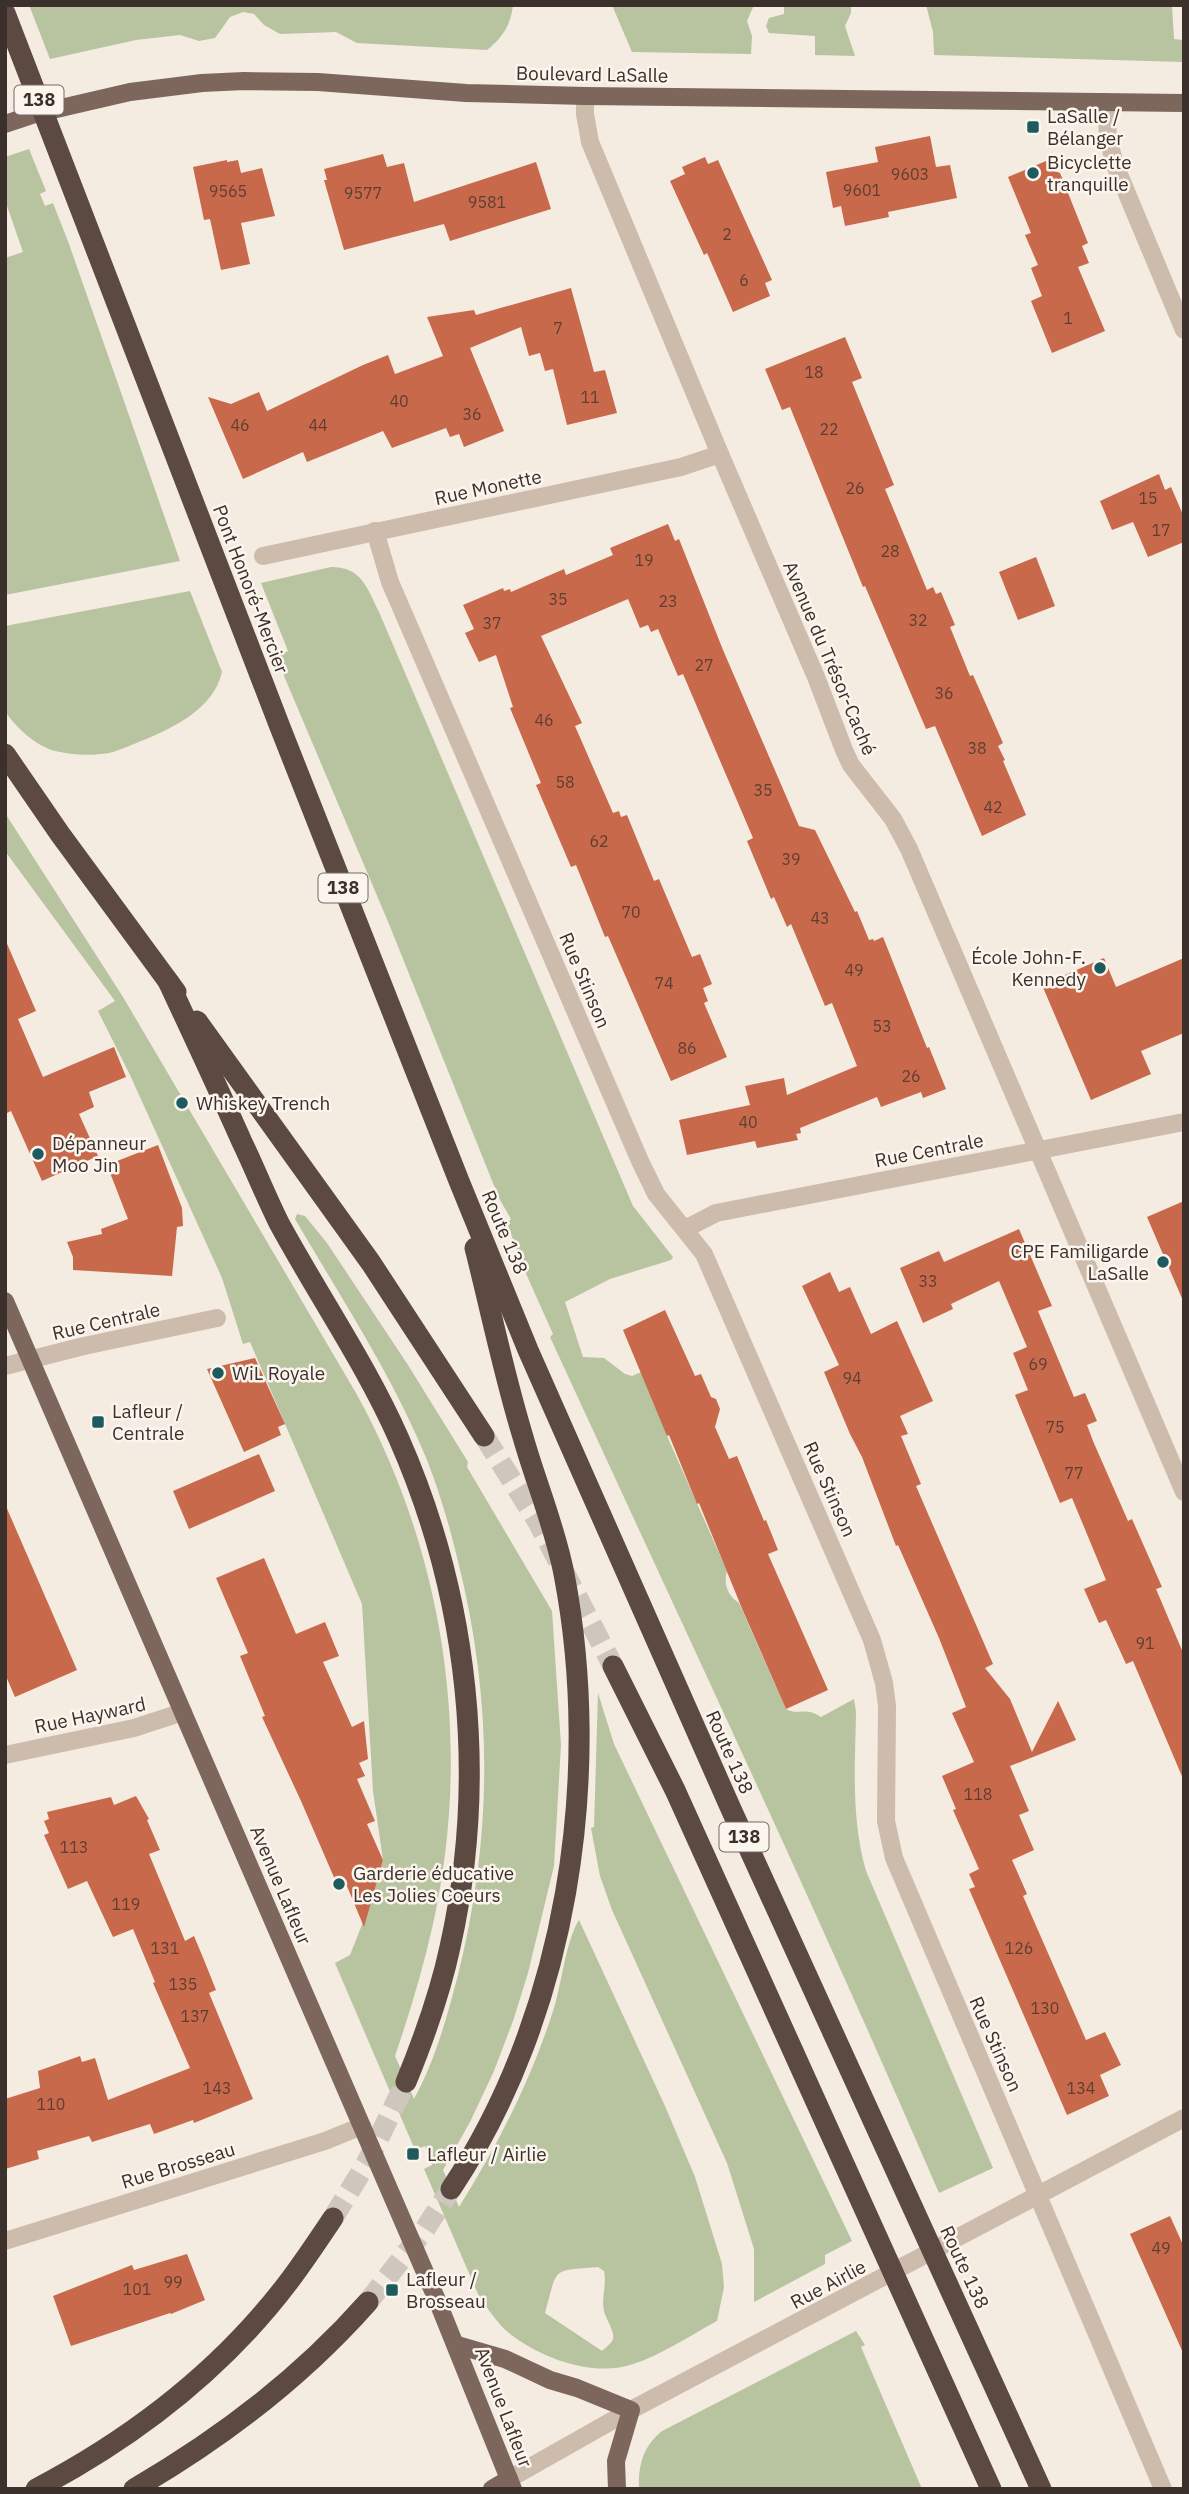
<svg xmlns="http://www.w3.org/2000/svg" width="1189" height="2494" viewBox="0 0 1189 2494" font-family="'IBM Plex Sans',sans-serif">
<style>
.green{fill:#b8c4a0;fill-rule:evenodd}
.building{fill:#c8694b}
.lines{fill:none;stroke-linecap:round;stroke-linejoin:round}
.highway-tunnel{stroke:#cfc6bd;stroke-width:21;stroke-dasharray:21 10;stroke-linecap:butt}
.minor{stroke:#cdbbac;stroke-width:18}
.major{stroke:#7d675c;stroke-width:18}
.highway{stroke:#5c4a42;stroke-width:21}
.poi-dot{fill:#1f5a5e;stroke:#fbf5ee;stroke-width:2.5}
.labels{text-anchor:middle;stroke-width:5;stroke-linejoin:round;paint-order:stroke}
.number-label{font-size:16px;fill:#5e3e33}
.shield{fill:#fbf5ee;stroke:#756b66;stroke-width:2}
.shield-label{font-size:18px;font-weight:bold;fill:#3b302b}
.street-label{font-size:19px;fill:#3b302b;stroke:#fbf5ee}
.poi-label{font-size:19px;fill:#3b302b;stroke:#fbf5ee;text-anchor:start}
</style>
<rect width="100%" height="100%" fill="#f4ebe1"/>
<g class="green">
<path d="M 29,5 L 513,5 C 511,25 502,38 487,50 L 357,43 L 336,32 L 280,34 L 264,25 L 254,14 L 243,12 L 230,17 L 215,38 L 199,41 L 180,35 L 136,40 L 50,59 Z"/>
<path d="M 612,5 L 754,5 L 747,21 L 752,36 L 751,54 L 632,52 Z"/>
<path d="M 784,5 L 851,5 L 851,13 L 845,26 L 855,56 L 815,55 L 815,36 L 769,33 L 766,26 L 769,18 L 784,14 Z"/>
<path d="M 926,5 L 1172,5 L 1174,39 L 1184,40 L 1184,62 L 934,55 L 933,32 Z"/>
<path d="M 29,149 L 46,191 L 40,194 L 45,206 L 53,203 L 69,244 L 180,561 L 5,595 L 5,258 L 23,252 L 5,200 L 5,157 Z"/>
<path d="M 331,567 C 362,567 367,588 379,612 L 633,1206 L 673,1257 L 671,1260 L 610,1279 L 565,1302 L 583,1357 L 604,1358 L 625,1374 L 632,1376 L 670,1360 L 667,1436 L 727,1571 C 723,1584 728,1596 739,1603 L 786,1709 C 799,1716 805,1706 821,1717 L 854,1699 L 856,1712 C 855,1766 851,1819 866,1871 L 993,2168 L 939,2193 C 815,1905 681,1622 550,1337 L 553,1334 L 523,1267 L 507,1223 L 511,1219 L 499,1198 L 389,924 L 276,657 L 288,651 L 261,583 Z"/>
<path d="M 190,591 L 222,672 C 213,711 169,730 134,744 C 126,747 117,751 109,753 C 91,756 72,755 55,751 C 36,746 15,727 5,711 L 5,626 Z"/>
<path d="M 5,813 L 123,997 L 356,1393 C 445,1554 473,1744 433,1924 C 423,1969 410,2012 395,2056 L 414,2099 C 435,2061 447,2017 458,1975 C 493,1835 493,1701 458,1561 C 450,1528 440,1493 427,1460 C 393,1376 341,1298 295,1219 L 297,1214 L 305,1216 L 327,1243 L 408,1365 L 468,1462 L 467,1467 L 552,1611 L 561,1745 L 554,1866 L 528,1973 L 513,2021 L 494,2071 L 470,2122 L 443,2170 L 459,2207 C 498,2145 532,2078 554,2008 C 562,1983 566,1940 579,1920 L 665,2106 L 695,2177 L 722,2264 L 724,2287 L 717,2321 C 689,2336 660,2356 630,2365 C 594,2376 547,2360 517,2339 C 500,2328 489,2311 478,2294 L 424,2169 L 432,2165 L 425,2146 L 415,2150 L 335,1963 L 350,1955 L 369,1907 L 383,1860 L 373,1791 L 362,1604 L 250,1342 L 243,1344 L 222,1278 L 130,1075 L 98,1011 L 115,1001 L 5,851 ZM 598,2267 L 604,2271 C 607,2284 601,2298 604,2311 C 606,2319 615,2332 613,2339 C 612,2343 605,2348 602,2351 L 545,2313 C 558,2267 550,2271 598,2267 Z"/>
<path d="M 598,1693 L 614,1744 L 852,2241 L 825,2255 L 825,2264 L 754,2302 L 754,2249 L 727,2163 L 612,1910 L 600,1876 L 591,1828 L 594,1827 Z"/>
<path d="M 856,2331 L 865,2345 L 861,2347 L 922,2489 L 639,2489 C 638,2466 643,2446 662,2431 Z"/>
</g>
<g class="building">
<path d="M 930,136 L 936,167 L 950,165 L 957,198 L 888,212 L 889,217 L 845,226 L 841,206 L 833,208 L 826,172 L 878,162 L 875,147 Z"/>
<path d="M 383,154 L 387,167 L 404,163 L 414,202 L 536,162 L 551,209 L 450,241 L 444,224 L 344,250 L 324,180 L 327,180 L 324,169 Z"/>
<path d="M 705,157 L 708,164 L 718,160 L 772,280 L 765,283 L 770,296 L 733,312 L 707,253 L 704,255 L 670,181 L 685,174 L 682,167 Z"/>
<path d="M 227,160 L 227,162 L 238,160 L 241,173 L 262,168 L 275,216 L 241,223 L 250,264 L 221,270 L 210,219 L 204,220 L 193,167 Z"/>
<path d="M 1046,161 L 1049,169 L 1060,173 L 1088,243 L 1082,246 L 1089,263 L 1078,267 L 1105,331 L 1052,353 L 1031,301 L 1042,296 L 1031,268 L 1038,265 L 1025,235 L 1031,233 L 1008,177 Z"/>
<path d="M 571,288 L 594,372 L 605,370 L 617,413 L 567,425 L 553,369 L 545,371 L 540,353 L 529,356 L 521,327 L 470,348 L 504,431 L 464,447 L 459,434 L 450,437 L 446,428 L 392,448 L 383,431 L 307,462 L 303,452 L 243,479 L 208,397 L 231,404 L 259,392 L 267,411 L 363,365 L 388,355 L 395,374 L 443,356 L 427,317 L 474,310 L 476,315 Z"/>
<path d="M 845,337 L 862,378 L 852,382 L 894,485 L 885,489 L 927,590 L 933,587 L 936,594 L 941,592 L 955,625 L 950,627 L 970,676 L 973,675 L 1003,743 L 998,746 L 1005,760 L 1003,761 L 1026,815 L 982,836 L 935,726 L 926,729 L 865,586 L 863,587 L 790,407 L 782,410 L 765,369 Z"/>
<path d="M 1159,474 L 1165,490 L 1171,487 L 1184,517 L 1184,542 L 1148,557 L 1133,522 L 1112,530 L 1100,501 Z"/>
<path d="M 668,524 L 675,541 L 679,539 L 723,650 L 799,826 L 815,830 L 855,912 L 857,911 L 869,940 L 873,939 L 874,941 L 883,937 L 927,1048 L 929,1047 L 946,1089 L 923,1098 L 921,1092 L 881,1107 L 877,1097 L 800,1128 L 801,1133 L 796,1134 L 798,1140 L 757,1148 L 755,1141 L 687,1155 L 679,1120 L 750,1105 L 745,1086 L 784,1078 L 787,1095 L 857,1066 L 832,1003 L 825,1006 L 791,924 L 787,927 L 774,897 L 771,899 L 747,841 L 753,838 L 683,674 L 678,676 L 658,629 L 651,632 L 648,625 L 640,628 L 628,599 L 541,636 L 582,723 L 575,726 L 613,813 L 619,811 L 621,817 L 627,815 L 654,881 L 659,879 L 692,957 L 700,954 L 712,984 L 703,988 L 708,1001 L 704,1003 L 727,1057 L 671,1081 L 608,936 L 605,937 L 576,865 L 571,867 L 536,785 L 541,783 L 510,708 L 513,707 L 496,655 L 479,662 L 465,633 L 474,629 L 463,605 L 503,588 L 504,591 L 510,589 L 511,592 L 564,569 L 566,575 L 613,555 L 610,548 Z"/>
<path d="M 1036,557 L 1055,606 L 1018,620 L 999,572 Z"/>
<path d="M 5,939 L 36,1011 L 18,1019 L 43,1077 L 114,1047 L 126,1077 L 89,1092 L 94,1107 L 79,1114 L 98,1156 L 42,1181 L 11,1111 L 5,1114 Z"/>
<path d="M 1104,958 L 1116,987 L 1184,958 L 1184,1033 L 1141,1051 L 1151,1074 L 1091,1100 L 1042,985 Z"/>
<path d="M 158,1145 L 182,1208 L 183,1226 L 177,1227 L 172,1276 L 73,1270 L 73,1257 L 67,1242 L 102,1234 L 101,1229 L 128,1219 L 107,1165 Z"/>
<path d="M 1184,1201 L 1184,1303 L 1147,1217 Z"/>
<path d="M 1019,1229 L 1052,1306 L 1038,1311 L 1074,1397 L 1085,1393 L 1097,1421 L 1087,1425 L 1093,1441 L 1128,1521 L 1132,1519 L 1162,1587 L 1156,1589 L 1184,1655 L 1184,1781 L 1133,1661 L 1126,1664 L 1106,1620 L 1099,1623 L 1084,1589 L 1106,1580 L 1072,1498 L 1060,1503 L 1015,1395 L 1028,1390 L 1013,1353 L 1027,1347 L 999,1281 L 951,1304 L 953,1309 L 923,1323 L 900,1268 L 939,1251 L 944,1262 Z"/>
<path d="M 830,1272 L 839,1292 L 850,1287 L 871,1334 L 897,1321 L 933,1401 L 900,1416 L 908,1434 L 901,1436 L 921,1484 L 916,1486 L 993,1664 L 985,1668 L 1010,1699 L 1032,1752 L 1058,1701 L 1076,1740 L 1010,1766 L 1029,1811 L 1019,1815 L 1034,1850 L 1012,1860 L 1027,1894 L 1023,1896 L 1086,2040 L 1105,2032 L 1121,2065 L 1100,2075 L 1109,2096 L 1067,2115 L 969,1889 L 975,1887 L 969,1874 L 979,1869 L 953,1810 L 956,1809 L 942,1776 L 974,1762 L 952,1713 L 966,1707 L 939,1638 L 898,1545 L 896,1546 L 862,1457 L 850,1434 L 824,1372 L 839,1365 L 802,1286 Z"/>
<path d="M 665,1310 L 695,1376 L 701,1374 L 711,1397 L 716,1399 L 720,1409 L 715,1427 L 729,1459 L 737,1456 L 764,1521 L 766,1520 L 778,1550 L 768,1554 L 828,1690 L 786,1709 L 743,1611 L 699,1503 L 697,1504 L 669,1435 L 667,1436 L 623,1330 Z"/>
<path d="M 255,1358 L 285,1424 L 278,1427 L 281,1435 L 244,1452 L 207,1369 Z"/>
<path d="M 259,1454 L 275,1491 L 189,1529 L 173,1491 Z"/>
<path d="M 5,1504 L 77,1670 L 15,1697 L 5,1674 Z"/>
<path d="M 264,1558 L 296,1634 L 325,1622 L 339,1656 L 323,1662 L 352,1727 L 364,1721 L 368,1759 L 359,1763 L 365,1776 L 357,1779 L 375,1821 L 367,1824 L 383,1860 L 364,1927 L 344,1879 L 336,1882 L 301,1801 L 262,1717 L 265,1716 L 240,1656 L 248,1653 L 216,1578 Z"/>
<path d="M 136,1796 L 149,1819 L 147,1820 L 160,1850 L 149,1854 L 185,1941 L 194,1936 L 204,1960 L 216,1990 L 209,1993 L 253,2099 L 194,2123 L 193,2120 L 154,2134 L 150,2124 L 92,2142 L 89,2136 L 37,2151 L 39,2159 L 5,2169 L 5,2099 L 40,2088 L 38,2071 L 80,2056 L 82,2062 L 95,2058 L 108,2100 L 190,2068 L 153,1983 L 155,1982 L 133,1929 L 113,1937 L 87,1881 L 68,1889 L 44,1835 L 49,1833 L 44,1821 L 49,1819 L 47,1812 L 111,1797 L 114,1805 Z"/>
<path d="M 1170,2216 L 1184,2247 L 1184,2355 L 1130,2234 Z"/>
<path d="M 187,2254 L 205,2300 L 171,2314 L 170,2313 L 71,2346 L 53,2296 L 132,2265 L 134,2270 Z"/>
</g>
<g class="lines">
<g class="highway-tunnel">
<path d="M 484,1436 L 538,1522 L 613,1666"/>
<path d="M 333,2218 L 366,2164 L 406,2082"/>
<path d="M 368,2302 L 425,2229 L 451,2189"/>
</g>
<g class="minor">
<path d="M 585,96 L 585,114 L 590,142 L 720,454 L 816,677 L 844,750 L 851,765 L 893,819 L 909,849 L 1184,1492"/>
<path d="M 1106,102 L 1108,138 L 1115,165 L 1184,330"/>
<path d="M 375,531 L 390,582 L 640,1161 L 656,1194 L 704,1254 L 872,1640 L 884,1683 L 887,1706 L 886,1821 L 894,1858 L 1163,2489"/>
<path d="M 263,556 L 681,467 L 720,454"/>
<path d="M 685,1229 L 716,1213 L 1184,1122"/>
<path d="M 5,1366 L 84,1346 L 217,1318"/>
<path d="M 5,1755 L 134,1728 L 183,1712"/>
<path d="M 5,2241 L 325,2141 L 362,2126"/>
<path d="M 509,2479 L 631,2410 L 1184,2118"/>
</g>
<g class="major">
<path d="M 5,124 L 35,114 L 130,92 L 202,83 L 244,81 L 318,82 L 466,93 L 585,96 L 1184,103"/>
<path d="M 5,1301 L 437,2300 L 513,2489"/>
<path d="M 457,2345 L 505,2359 L 550,2380 L 577,2388 L 631,2410 L 616,2461 L 617,2489"/>
<path d="M 492,2489 L 509,2479"/>
</g>
<g class="highway">
<path d="M 5,13 L 280,727 L 459,1181 L 528,1350 L 731,1809 L 1041,2489"/>
<path d="M 5,754 L 60,834 L 176,992"/>
<path d="M 168,981 C 193,1035 218,1088 242,1142 C 255,1169 266,1197 279,1223 C 318,1295 366,1364 399,1439 C 469,1598 488,1778 450,1947 C 440,1994 424,2038 406,2082"/>
<path d="M 197,1021 L 371,1263 L 484,1436"/>
<path d="M 613,1666 L 675,1790 L 991,2489"/>
<path d="M 451,2189 C 567,2015 603,1777 564,1574 C 555,1527 536,1483 523,1437 C 504,1375 491,1311 475,1248"/>
<path d="M 36,2489 C 133,2438 223,2369 290,2280 C 305,2260 319,2239 333,2218"/>
<path d="M 134,2489 C 222,2438 301,2378 368,2302"/>
</g>
</g>
<g class="poi-dot">
<rect x="1026" y="120" width="14" height="14" rx="3.5"/>
<circle cx="1033" cy="173" r="7"/>
<circle cx="1100" cy="968" r="7"/>
<circle cx="182" cy="1103" r="7"/>
<circle cx="38" cy="1154" r="7"/>
<circle cx="1163" cy="1262" r="7"/>
<circle cx="218" cy="1373" r="7"/>
<rect x="91" y="1415" width="14" height="14" rx="3.5"/>
<circle cx="339" cy="1884" r="7"/>
<rect x="406" y="2147" width="14" height="14" rx="3.5"/>
<rect x="385" y="2283" width="14" height="14" rx="3.5"/>
</g>
<g class="labels">
<g class="number-label">
<text x="910" y="180">9603</text>
<text x="862" y="196">9601</text>
<text x="228" y="197">9565</text>
<text x="363" y="199">9577</text>
<text x="487" y="208">9581</text>
<text x="727" y="240">2</text>
<text x="744" y="286">6</text>
<text x="1068" y="324">1</text>
<text x="558" y="334">7</text>
<text x="814" y="378">18</text>
<text x="590" y="403">11</text>
<text x="399" y="407">40</text>
<text x="472" y="420">36</text>
<text x="240" y="431">46</text>
<text x="318" y="431">44</text>
<text x="829" y="435">22</text>
<text x="855" y="494">26</text>
<text x="1148" y="504">15</text>
<text x="1161" y="536">17</text>
<text x="890" y="557">28</text>
<text x="644" y="566">19</text>
<text x="558" y="605">35</text>
<text x="668" y="607">23</text>
<text x="918" y="626">32</text>
<text x="492" y="629">37</text>
<text x="704" y="671">27</text>
<text x="944" y="699">36</text>
<text x="544" y="726">46</text>
<text x="977" y="754">38</text>
<text x="565" y="788">58</text>
<text x="763" y="796">35</text>
<text x="993" y="813">42</text>
<text x="599" y="847">62</text>
<text x="791" y="865">39</text>
<text x="631" y="918">70</text>
<text x="820" y="924">43</text>
<text x="854" y="976">49</text>
<text x="664" y="989">74</text>
<text x="882" y="1032">53</text>
<text x="687" y="1054">86</text>
<text x="911" y="1082">26</text>
<text x="748" y="1128">40</text>
<text x="928" y="1287">33</text>
<text x="1038" y="1370">69</text>
<text x="852" y="1384">94</text>
<text x="1055" y="1433">75</text>
<text x="1074" y="1479">77</text>
<text x="1145" y="1649">91</text>
<text x="978" y="1800">118</text>
<text x="74" y="1853">113</text>
<text x="126" y="1910">119</text>
<text x="165" y="1954">131</text>
<text x="1019" y="1954">126</text>
<text x="183" y="1990">135</text>
<text x="1045" y="2014">130</text>
<text x="195" y="2022">137</text>
<text x="217" y="2094">143</text>
<text x="1081" y="2094">134</text>
<text x="51" y="2110">110</text>
<text x="1161" y="2254">49</text>
<text x="173" y="2288">99</text>
<text x="137" y="2295">101</text>
</g>
<g class="shield">
<rect x="14.5" y="85.5" width="49" height="29" rx="5"/>
<rect x="318.5" y="873.5" width="49" height="29" rx="5"/>
<rect x="719.5" y="1822.5" width="49" height="29" rx="5"/>
</g>
<g class="shield-label">
<text x="39" y="106">138</text>
<text x="343" y="894">138</text>
<text x="744" y="1843">138</text>
</g>
<g class="street-label">
<text transform="translate(592 74) rotate(1)" y="7">Boulevard LaSalle</text>
<text transform="translate(488 487) rotate(-12)" y="7">Rue Monette</text>
<text transform="translate(251 589) rotate(69)" y="7">Pont Honoré-Mercier</text>
<text transform="translate(830 658) rotate(67)" y="7">Avenue du Trésor-Caché</text>
<text transform="translate(585 980) rotate(67)" y="7">Rue Stinson</text>
<text transform="translate(929 1150) rotate(-11)" y="7">Rue Centrale</text>
<text transform="translate(505 1232) rotate(67)" y="7">Route 138</text>
<text transform="translate(106 1321) rotate(-13)" y="7">Rue Centrale</text>
<text transform="translate(830 1489) rotate(66)" y="7">Rue Stinson</text>
<text transform="translate(90 1715) rotate(-12)" y="7">Rue Hayward</text>
<text transform="translate(730 1752) rotate(66)" y="7">Route 138</text>
<text transform="translate(281 1885) rotate(67)" y="7">Avenue Lafleur</text>
<text transform="translate(996 2044) rotate(66)" y="7">Rue Stinson</text>
<text transform="translate(178 2165) rotate(-17)" y="7">Rue Brosseau</text>
<text transform="translate(965 2267) rotate(65)" y="7">Route 138</text>
<text transform="translate(828 2284) rotate(-28)" y="7">Rue Airlie</text>
<text transform="translate(504 2407) rotate(69)" y="7">Avenue Lafleur</text>
</g>
<g class="poi-label">
<text x="1047" y="123">LaSalle /<tspan x="1047" dy="22">Bélanger</tspan></text>
<text x="1047" y="169">Bicyclette<tspan x="1047" dy="22">tranquille</tspan></text>
<text x="1086" y="964" text-anchor="end">École John-F.<tspan x="1086" dy="22">Kennedy</tspan></text>
<text x="196" y="1110">Whiskey Trench</text>
<text x="52" y="1150">Dépanneur<tspan x="52" dy="22">Moo Jin</tspan></text>
<text x="1149" y="1258" text-anchor="end">CPE Familigarde<tspan x="1149" dy="22">LaSalle</tspan></text>
<text x="232" y="1380">WiL Royale</text>
<text x="112" y="1418">Lafleur /<tspan x="112" dy="22">Centrale</tspan></text>
<text x="353" y="1880">Garderie éducative<tspan x="353" dy="22">Les Jolies Coeurs</tspan></text>
<text x="427" y="2161">Lafleur / Airlie</text>
<text x="406" y="2286">Lafleur /<tspan x="406" dy="22">Brosseau</tspan></text>
</g>
</g>
<rect width="1189" height="2494" fill="none" stroke="#3b302b" stroke-width="14"/>
</svg>
